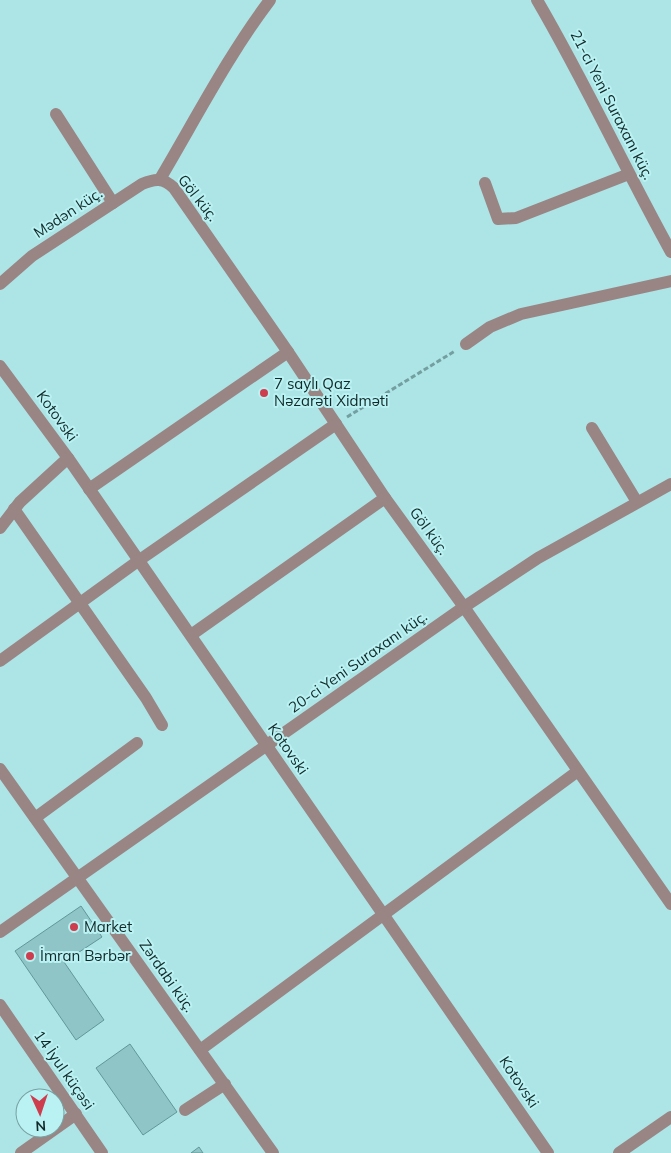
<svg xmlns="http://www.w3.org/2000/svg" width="671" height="1153" viewBox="0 0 671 1153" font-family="Mulish,sans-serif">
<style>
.building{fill:#8fc5c6;stroke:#629798}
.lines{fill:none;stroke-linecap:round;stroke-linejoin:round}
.path{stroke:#749fa0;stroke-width:3;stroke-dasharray:5 2.5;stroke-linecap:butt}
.minor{stroke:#9a8585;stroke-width:12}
.poi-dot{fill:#cd3d4e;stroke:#baf2f3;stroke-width:2}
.labels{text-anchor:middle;stroke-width:4;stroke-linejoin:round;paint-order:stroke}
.street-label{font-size:15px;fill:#122828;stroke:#baf2f3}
.poi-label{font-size:15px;fill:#122828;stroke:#baf2f3;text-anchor:start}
</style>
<rect width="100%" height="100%" fill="#ade4e6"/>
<g class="building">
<path d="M 81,906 L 102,937 L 64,962 L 104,1020 L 76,1040 L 15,951 Z"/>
<path d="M 130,1044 L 177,1112 L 143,1135 L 96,1068 Z"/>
<path d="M 199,1147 L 203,1153 L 191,1153 Z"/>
</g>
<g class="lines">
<path class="path" d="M 347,417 L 455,351"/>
<g class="minor">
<path d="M 537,0 C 585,82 625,169 671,252"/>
<path d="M 56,114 L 113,203"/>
<path d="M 160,179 C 195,120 229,54 270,0"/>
<path d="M 485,183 L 498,219 L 516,218 L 629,174"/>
<path d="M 0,284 L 32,256 L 142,184 C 156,178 163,178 174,188 L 288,352 L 385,498 L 464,607 L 671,904"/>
<path d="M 466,344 L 490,327 L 521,314 L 671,281"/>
<path d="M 0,366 L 68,458 L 548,1153"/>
<path d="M 592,428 L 637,502"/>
<path d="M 89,489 L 288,352"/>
<path d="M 14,509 L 146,698 L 162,725"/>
<path d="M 0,528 L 20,502 L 68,458"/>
<path d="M 191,635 L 385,498"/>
<path d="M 0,661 L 138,561 L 336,424"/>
<path d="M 0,769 L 273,1153"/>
<path d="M 35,818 L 137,743"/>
<path d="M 0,932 L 464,607 L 538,558 L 671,484"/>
<path d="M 0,1005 L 102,1153"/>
<path d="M 200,1050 L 578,771"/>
<path d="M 185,1110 L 225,1084"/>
<path d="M 21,1153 L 76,1114"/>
<path d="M 619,1153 L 671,1117"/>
</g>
</g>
<g class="poi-dot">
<circle cx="264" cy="393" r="5"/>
<circle cx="74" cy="927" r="5"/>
<circle cx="30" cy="956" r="5"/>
</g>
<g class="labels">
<g class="street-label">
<text transform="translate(612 105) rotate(63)" y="5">21-ci Yeni Suraxanı küç.</text>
<text transform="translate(198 198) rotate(52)" y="5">Göl küç.</text>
<text transform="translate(68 213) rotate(-33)" y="5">Mədən küç.</text>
<text transform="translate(57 416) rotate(54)" y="5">Kotovski</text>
<text transform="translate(429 531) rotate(54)" y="5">Göl küç.</text>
<text transform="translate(358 662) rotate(-35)" y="5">20-ci Yeni Suraxanı küç.</text>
<text transform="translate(288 749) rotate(55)" y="5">Kotovski</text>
<text transform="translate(167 976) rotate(55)" y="5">Zərdabi küç.</text>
<text transform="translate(64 1070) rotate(55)" y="5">14 İyul küçəsi</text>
<text transform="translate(519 1082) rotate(56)" y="5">Kotovski</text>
</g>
<g class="poi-label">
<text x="274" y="389">7 saylı Qaz<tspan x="274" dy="17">Nəzarəti Xidməti</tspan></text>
<text x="84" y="932">Market</text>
<text x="40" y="961">İmran Bərbər</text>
</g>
</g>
<g transform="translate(40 1113) rotate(177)"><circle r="24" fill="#baf2f3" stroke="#77a1a2"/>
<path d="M0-4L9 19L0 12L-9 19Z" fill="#cd3d4e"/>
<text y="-8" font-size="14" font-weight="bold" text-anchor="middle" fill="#122828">N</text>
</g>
</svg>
